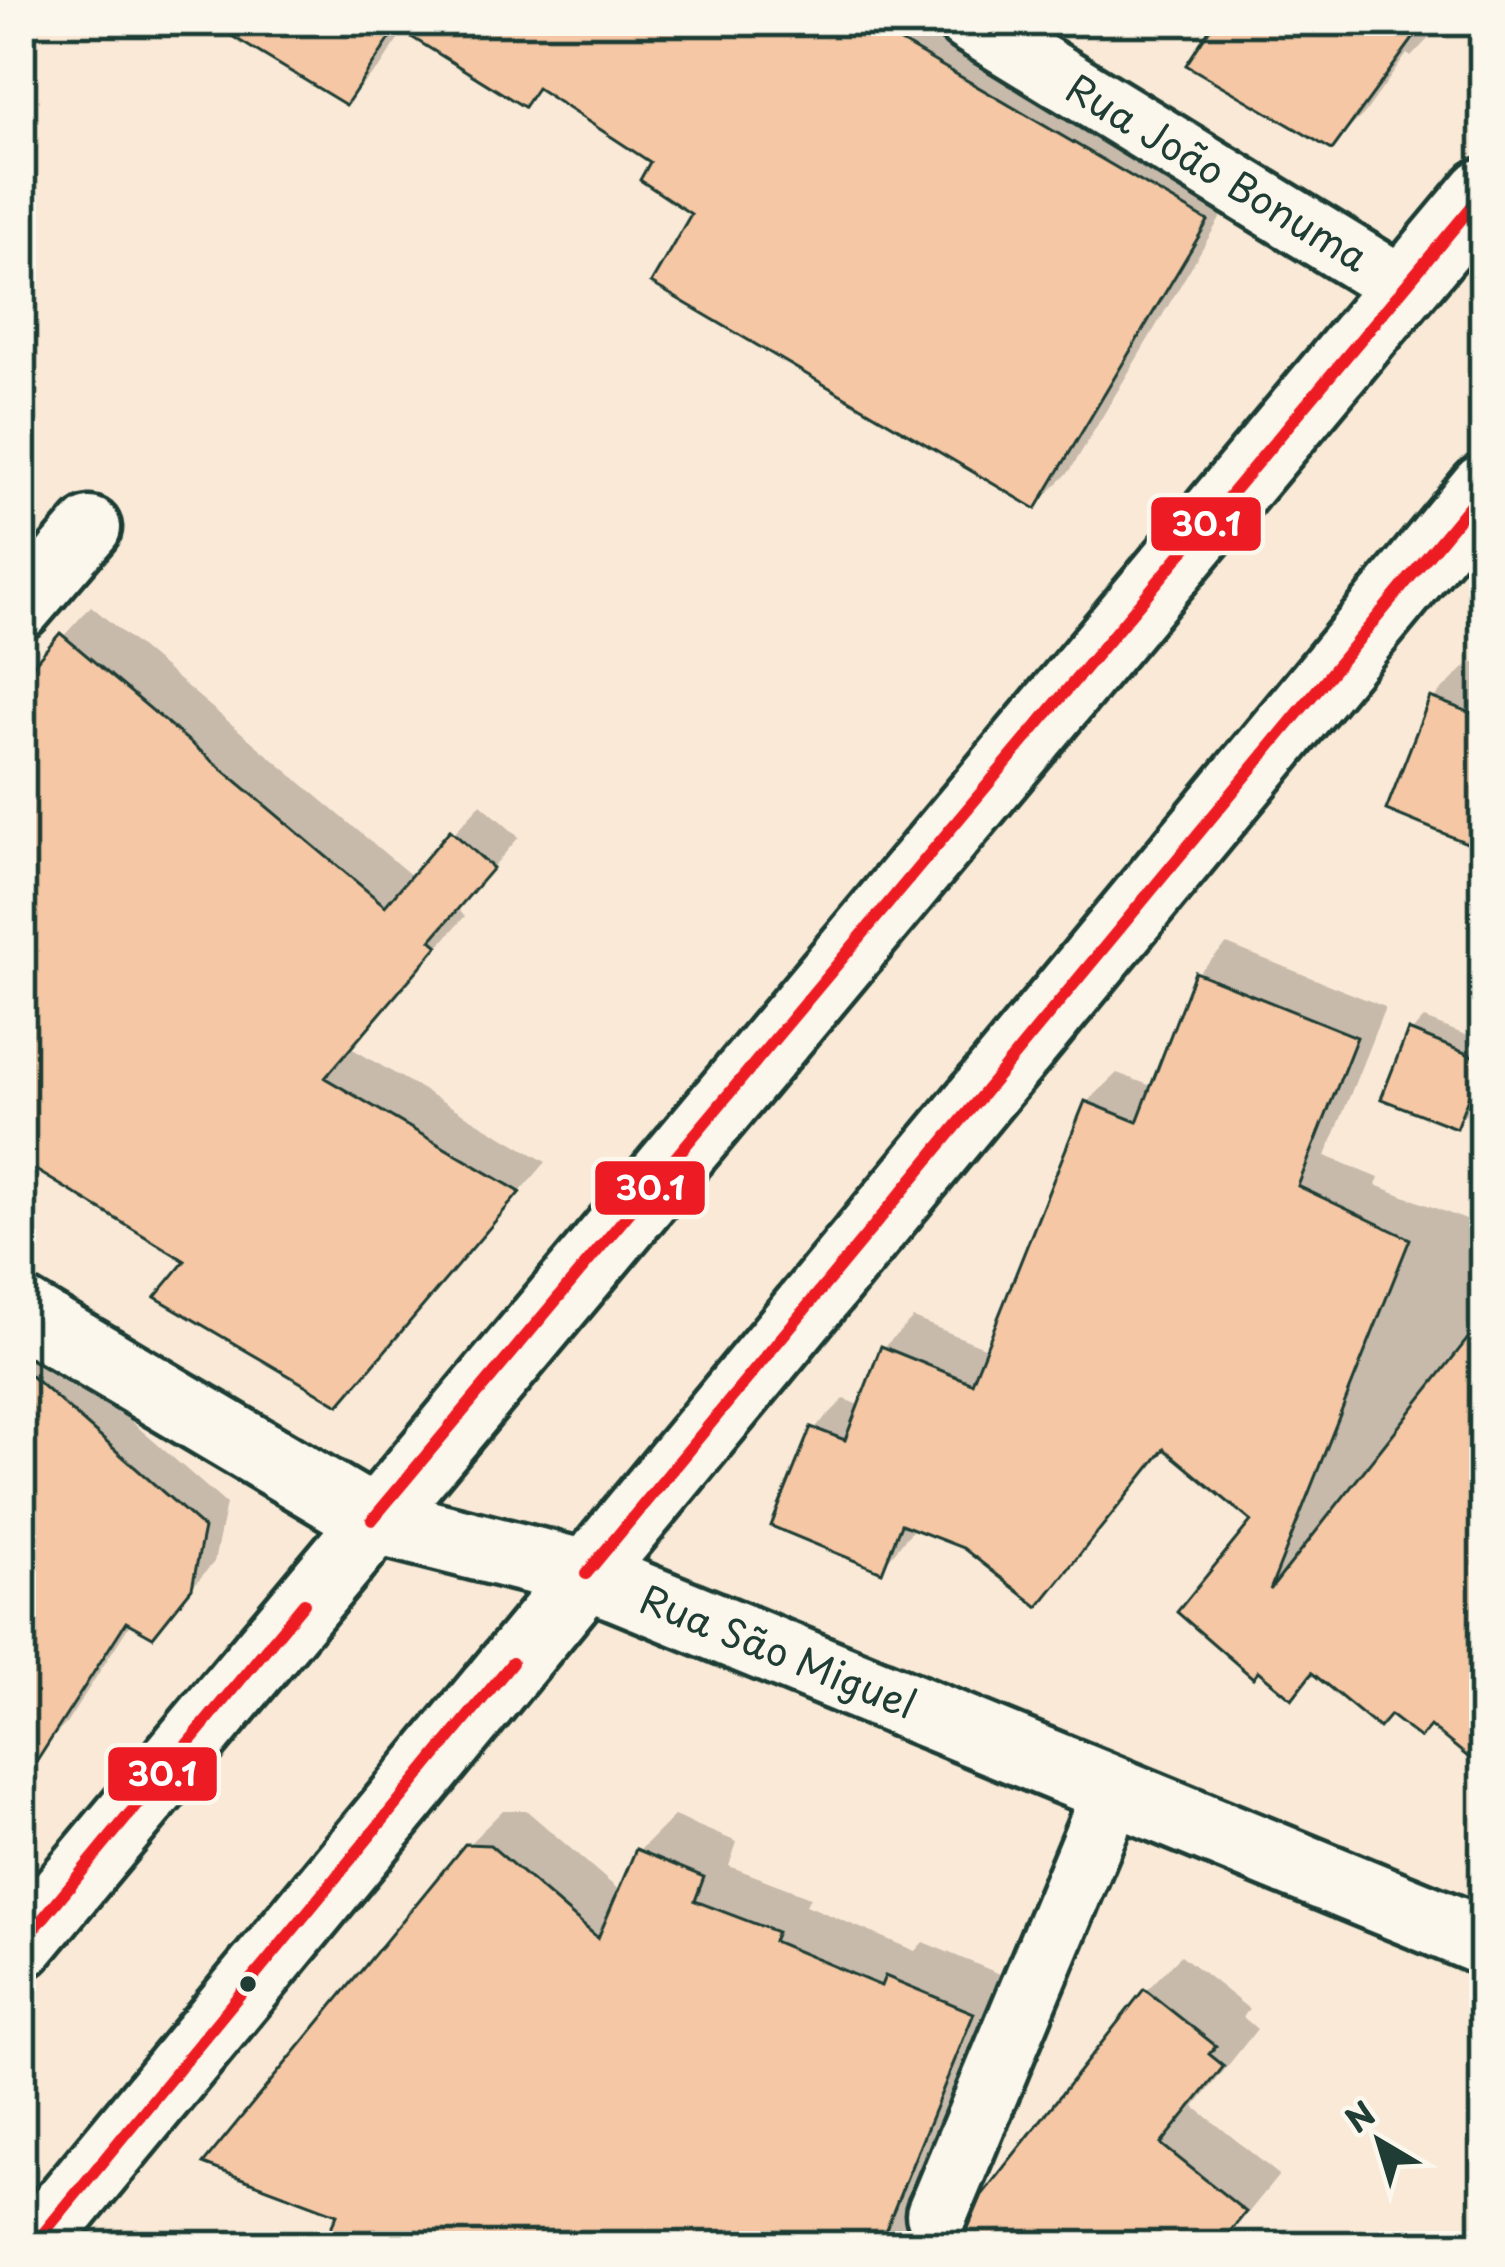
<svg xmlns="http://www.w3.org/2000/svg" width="1505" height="2267" viewBox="0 0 1505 2267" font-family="'Playpen Sans',sans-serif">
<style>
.shadow{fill:#0003}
.building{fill:#f5c7a4;stroke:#1f3d34;stroke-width:3}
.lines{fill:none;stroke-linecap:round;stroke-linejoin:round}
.minor-casing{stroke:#1f3d34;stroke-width:69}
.tertiary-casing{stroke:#1f3d34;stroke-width:75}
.primary-casing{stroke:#1f3d34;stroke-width:75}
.minor{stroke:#fbf7ec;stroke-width:60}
.tertiary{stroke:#fbf7ec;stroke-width:66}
.primary{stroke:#fbf7ec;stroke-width:66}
.bus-1-casing{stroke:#fbf7ec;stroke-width:21}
.bus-1{stroke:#ed1c24;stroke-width:12}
.bus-dot{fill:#1f3d34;stroke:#fbf7ec;stroke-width:4.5}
.labels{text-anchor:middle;stroke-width:12;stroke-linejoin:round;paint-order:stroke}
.street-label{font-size:39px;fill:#1f3d34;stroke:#fbf7ec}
.line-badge{stroke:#fbf7ec;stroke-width:4.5}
.badge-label{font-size:33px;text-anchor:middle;font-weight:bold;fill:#fff}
</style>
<rect width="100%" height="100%" fill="#f9e9d6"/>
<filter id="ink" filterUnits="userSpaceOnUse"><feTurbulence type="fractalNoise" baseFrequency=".00833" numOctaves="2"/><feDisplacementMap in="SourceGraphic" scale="24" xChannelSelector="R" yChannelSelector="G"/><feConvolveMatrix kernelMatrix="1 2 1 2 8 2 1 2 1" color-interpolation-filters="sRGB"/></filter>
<g filter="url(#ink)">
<g class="shadow">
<path d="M 269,21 L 959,21 L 1240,185 L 1070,471 L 1035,506 L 695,213 L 654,161 L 541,86 L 524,103 L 405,29 L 381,66 L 346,101 Z"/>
<path d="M 1216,21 L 1445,21 L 1411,57 L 1407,54 L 1364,114 L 1331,146 Z"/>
<path d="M 91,606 L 413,877 L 481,804 L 519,837 L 457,909 L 465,916 L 351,1048 L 546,1162 L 339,1401 L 190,1260 L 21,1150 L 21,683 Z"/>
<path d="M 1471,661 L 1484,667 L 1484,846 L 1433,699 Z"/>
<path d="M 1227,944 L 1385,1007 L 1326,1156 L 1379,1178 L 1376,1185 L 1484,1227 L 1484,1766 L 1431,1723 L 1391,1712 L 1315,1672 L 1291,1695 L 1255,1521 L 1167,1448 L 1038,1603 L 965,1545 L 916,1526 L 881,1568 L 814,1429 L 844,1399 L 861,1406 L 883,1348 L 913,1318 L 989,1349 L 1087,1102 L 1117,1073 L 1154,1087 L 1197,974 Z"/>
<path d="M 1424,1019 L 1484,1042 L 1484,1072 L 1468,1111 L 1455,1125 L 1411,1032 Z"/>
<path d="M 21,1334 L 48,1349 L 226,1504 L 214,1562 L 153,1633 L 132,1621 L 66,1724 L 43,1747 L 21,1733 Z"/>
<path d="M 503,1810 L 526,1810 L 621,1892 L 639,1851 L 674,1816 L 737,1842 L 729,1866 L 810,1897 L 806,1905 L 915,1951 L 923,1942 L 1007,1977 L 898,2246 L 326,2246 L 467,1846 Z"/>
<path d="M 1181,1955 L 1249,2009 L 1243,2017 L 1257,2029 L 1195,2107 L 1279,2175 L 1221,2246 L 991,2246 L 1146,1991 Z"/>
</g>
<g class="building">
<path d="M 207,21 L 865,21 L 1208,221 L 1036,509 L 651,283 L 691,214 L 640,180 L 650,162 L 537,88 L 524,107 L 397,28 L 346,105 Z"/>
<path d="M 1215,21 L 1426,21 L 1332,150 L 1186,65 Z"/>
<path d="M 60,633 L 385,906 L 450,830 L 493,868 L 431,940 L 438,946 L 325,1078 L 520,1192 L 339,1405 L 155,1297 L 185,1261 L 21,1161 L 21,679 Z"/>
<path d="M 1430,697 L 1484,718 L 1484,850 L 1386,810 Z"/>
<path d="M 1195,972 L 1357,1037 L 1298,1186 L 1410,1239 L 1270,1590 L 1484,1318 L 1484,1770 L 1430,1726 L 1420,1738 L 1390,1715 L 1379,1728 L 1312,1673 L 1292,1699 L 1258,1671 L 1253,1678 L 1177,1612 L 1251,1521 L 1164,1449 L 1038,1607 L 963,1548 L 901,1524 L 882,1572 L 771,1526 L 811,1427 L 845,1440 L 881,1346 L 972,1383 L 1085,1101 L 1137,1122 Z"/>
<path d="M 1408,1030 L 1483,1060 L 1456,1128 L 1381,1099 Z"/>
<path d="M 21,1367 L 204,1528 L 192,1588 L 153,1637 L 126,1622 L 21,1786 Z"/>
<path d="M 465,1844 L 490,1845 L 598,1938 L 636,1849 L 704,1877 L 695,1901 L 777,1932 L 773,1941 L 881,1986 L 885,1976 L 974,2013 L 879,2246 L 323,2246 L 337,2214 L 203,2164 Z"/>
<path d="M 1144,1989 L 1216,2046 L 1209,2054 L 1224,2066 L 1161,2144 L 1246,2212 L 1218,2246 L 947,2246 L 968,2228 L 982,2195 Z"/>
</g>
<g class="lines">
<defs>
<g id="minor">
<path d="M 968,21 L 1404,288"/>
<path d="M 21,608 L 90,528"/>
<path d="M 937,2214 L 1114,1789"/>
</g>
<path id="tertiary" d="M 21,1312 L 372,1520 L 586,1574 L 1484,1942"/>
<g id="primary">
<path d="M 21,1945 L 1484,192"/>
<path d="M 33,2246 L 1484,488"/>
</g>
</defs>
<use href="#minor" class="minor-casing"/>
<use href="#tertiary" class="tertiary-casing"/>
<use href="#primary" class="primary-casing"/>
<use href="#minor" class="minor"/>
<use href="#tertiary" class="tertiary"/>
<use href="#primary" class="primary"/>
<defs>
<g id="bus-1">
<path d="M 372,1520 L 1484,192"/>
<path d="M 586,1574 L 1484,488"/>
<path d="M 21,1945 L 304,1603"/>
<path d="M 33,2246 L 512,1663"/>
</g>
</defs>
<use href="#bus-1" class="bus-1-casing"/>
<use href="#bus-1" class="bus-1"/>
</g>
</g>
<circle class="bus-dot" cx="248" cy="1984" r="10"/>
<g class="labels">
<g class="street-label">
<text transform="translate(1217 173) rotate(31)" y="14">Rua João Bonuma</text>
<text transform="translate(778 1652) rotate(22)" y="14">Rua São Miguel</text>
</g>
</g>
<g class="line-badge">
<rect x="1149" y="495" width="114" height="58" rx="12" fill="#ed1c24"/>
<rect x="593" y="1159" width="114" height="58" rx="12" fill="#ed1c24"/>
<rect x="106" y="1745" width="113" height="58" rx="12" fill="#ed1c24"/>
</g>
<g class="badge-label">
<text x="1206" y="536">30.1</text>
<text x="650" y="1200">30.1</text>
<text x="162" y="1786">30.1</text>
</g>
<rect width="1505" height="2267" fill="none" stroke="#fbf7ec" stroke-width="72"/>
<rect x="36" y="36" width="1433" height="2195" fill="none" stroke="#1f3d34" stroke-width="4.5" filter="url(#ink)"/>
<g transform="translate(1379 2141) rotate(322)" stroke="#fbf7ec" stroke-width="9" paint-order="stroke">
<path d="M0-9L21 45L0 30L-21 45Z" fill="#1f3d34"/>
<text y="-18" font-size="33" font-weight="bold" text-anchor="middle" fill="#1f3d34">N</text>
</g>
</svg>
